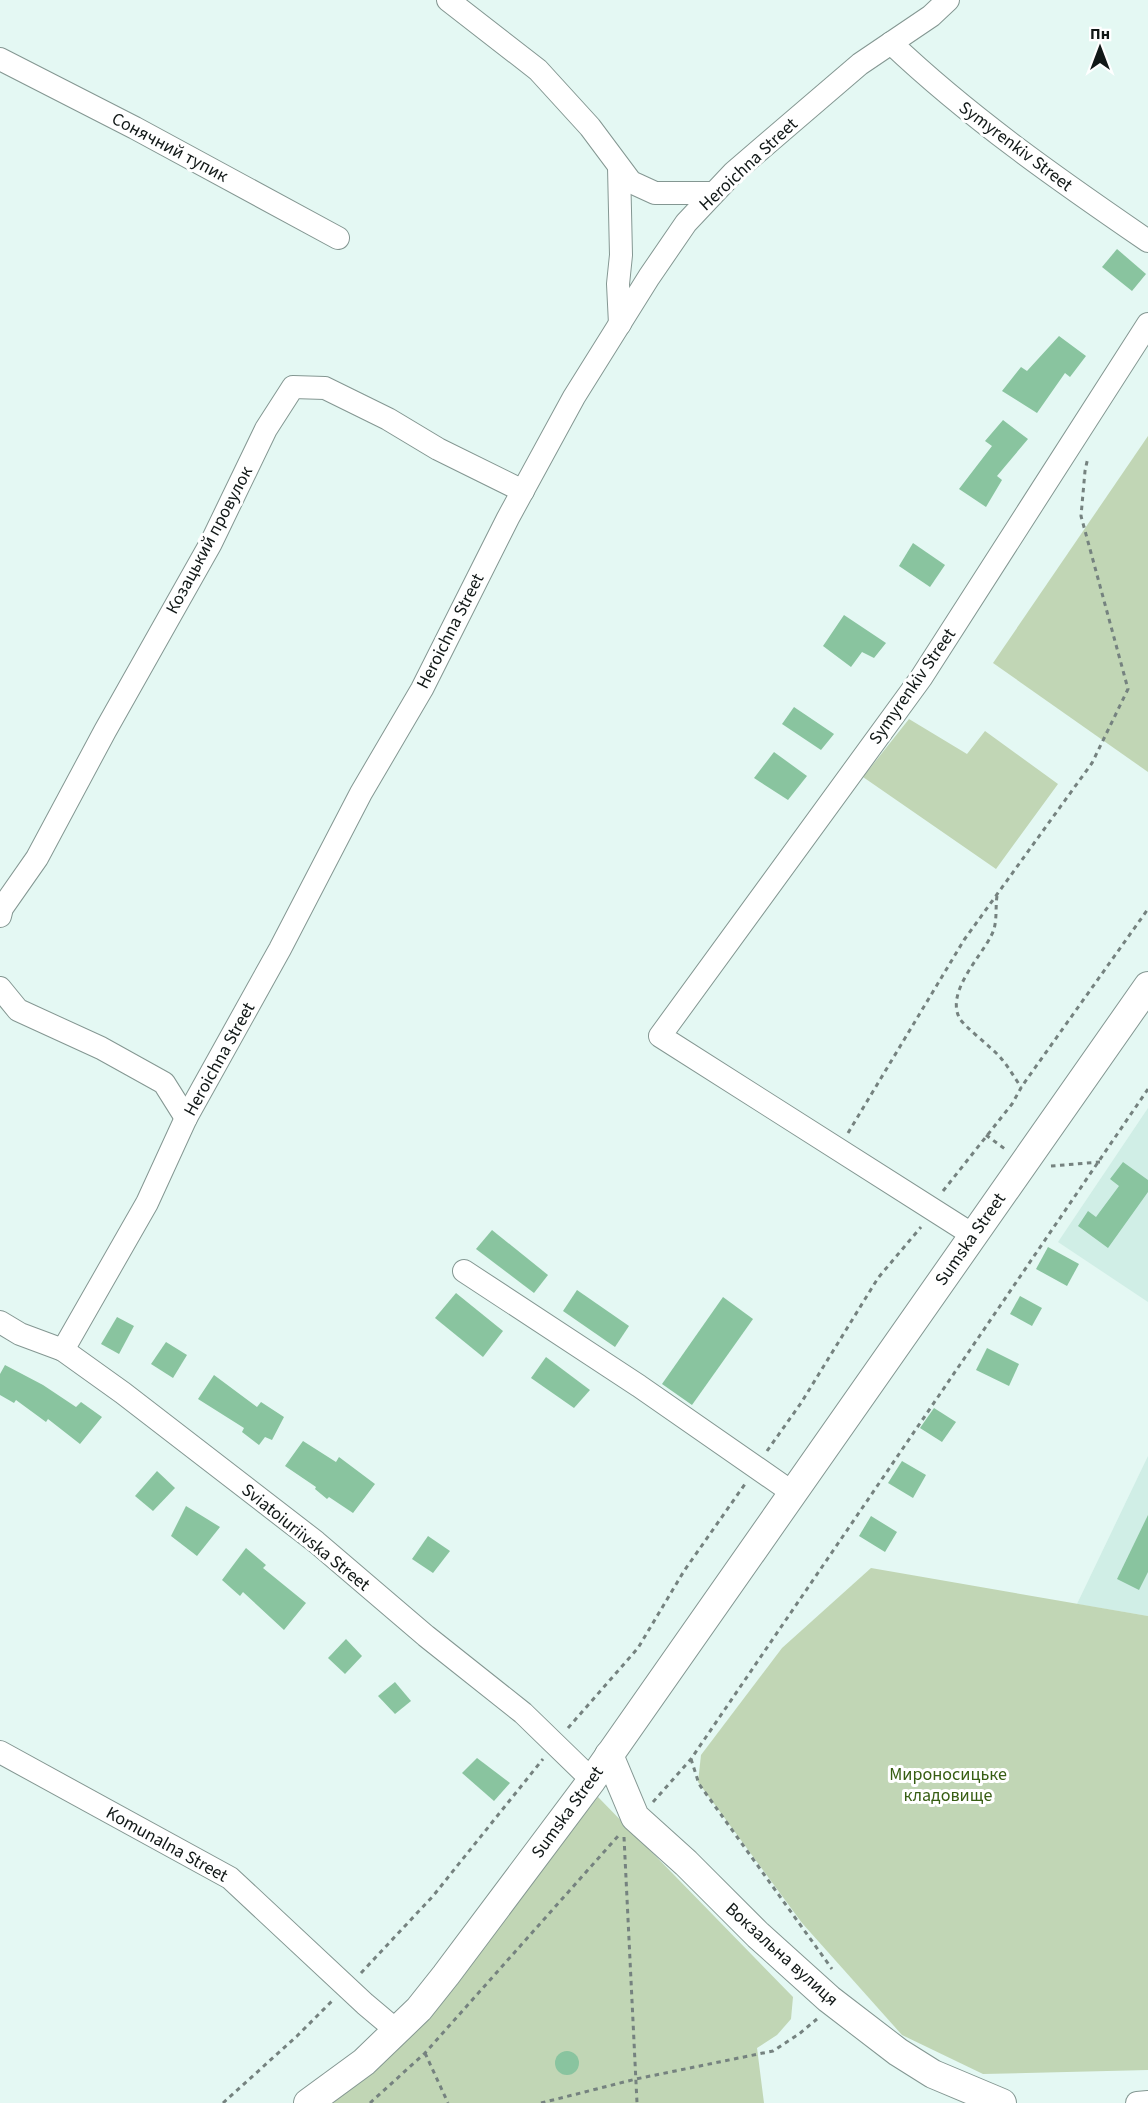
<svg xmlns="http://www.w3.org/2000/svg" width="1148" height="2103" viewBox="0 0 1148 2103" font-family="'Source Sans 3',sans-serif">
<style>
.built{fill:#d0eee6}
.green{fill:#c1d6b5}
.building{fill:#89c49f}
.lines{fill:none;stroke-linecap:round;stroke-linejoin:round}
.minor-casing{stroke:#849792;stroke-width:24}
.major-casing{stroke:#849792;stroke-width:30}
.path{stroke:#75827f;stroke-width:3;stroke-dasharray:4.5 4.5;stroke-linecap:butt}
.minor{stroke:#fff;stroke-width:22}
.major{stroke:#fff;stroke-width:28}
.labels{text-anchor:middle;stroke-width:6;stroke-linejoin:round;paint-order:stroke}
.street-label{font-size:18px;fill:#111817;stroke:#fff}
.park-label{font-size:18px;fill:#375e13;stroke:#fff}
</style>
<rect width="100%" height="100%" fill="#e4f8f3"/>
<g class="built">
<path d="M 1148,1108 L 1148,1302 L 1058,1242 Z"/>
<path d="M 1148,1456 L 1148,1616 L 1077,1604 Z"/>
</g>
<g class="green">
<path d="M 1148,436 L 1148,772 L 993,663 Z"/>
<path d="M 909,719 L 967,754 L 985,731 L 1058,784 L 996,869 L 863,777 Z"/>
<path d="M 871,1568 L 1148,1616 L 1148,2070 L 983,2074 L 902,2035 L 802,1923 L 698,1782 L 701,1755 L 782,1648 Z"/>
<path d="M 598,1797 L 793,1997 L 791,2019 L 777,2035 L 757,2048 L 764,2103 L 332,2103 L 413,2031 Z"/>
</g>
<g class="building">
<path d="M 1117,249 L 1146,274 L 1132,291 L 1102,267 Z"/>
<path d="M 1059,336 L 1086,356 L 1070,377 L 1065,373 L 1037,413 L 1002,391 L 1021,367 L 1027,371 Z"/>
<path d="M 1003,420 L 1028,439 L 997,476 L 1002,480 L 986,507 L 959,489 L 992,446 L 985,441 Z"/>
<path d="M 913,543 L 945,565 L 930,587 L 899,566 Z"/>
<path d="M 844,615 L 886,643 L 874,658 L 862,652 L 851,667 L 823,646 Z"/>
<path d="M 794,707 L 834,734 L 821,750 L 782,724 Z"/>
<path d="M 774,752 L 807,776 L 788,800 L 754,778 Z"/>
<path d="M 1123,1162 L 1148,1180 L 1148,1192 L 1108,1248 L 1078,1226 L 1088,1211 L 1096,1217 L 1119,1186 L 1110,1179 Z"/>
<path d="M 492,1230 L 548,1275 L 534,1293 L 476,1249 Z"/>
<path d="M 1048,1247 L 1079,1264 L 1067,1286 L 1036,1269 Z"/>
<path d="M 577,1290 L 629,1326 L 615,1347 L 563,1311 Z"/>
<path d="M 456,1293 L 503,1331 L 483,1357 L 435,1318 Z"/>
<path d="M 1020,1296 L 1042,1308 L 1032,1326 L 1010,1314 Z"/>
<path d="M 723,1297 L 753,1319 L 692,1405 L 662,1384 Z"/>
<path d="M 117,1317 L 134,1326 L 119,1354 L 101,1344 Z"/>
<path d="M 166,1342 L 187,1355 L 173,1378 L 151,1364 Z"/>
<path d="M 987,1348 L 1019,1364 L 1009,1386 L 976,1370 Z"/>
<path d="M 546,1357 L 590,1390 L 574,1408 L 531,1378 Z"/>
<path d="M 5,1365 L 43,1385 L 76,1407 L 81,1402 L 102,1417 L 80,1444 L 48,1419 L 46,1422 L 16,1400 L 14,1403 L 0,1395 L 0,1374 Z"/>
<path d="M 214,1375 L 257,1407 L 261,1402 L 284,1417 L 272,1440 L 265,1437 L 259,1445 L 242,1432 L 244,1428 L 198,1399 Z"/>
<path d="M 934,1408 L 956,1422 L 942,1442 L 920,1428 Z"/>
<path d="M 303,1441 L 336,1462 L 339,1457 L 375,1484 L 353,1513 L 329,1497 L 327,1499 L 315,1489 L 316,1487 L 285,1466 Z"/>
<path d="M 902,1461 L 926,1475 L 913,1498 L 888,1483 Z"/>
<path d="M 157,1471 L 175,1488 L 153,1511 L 135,1496 Z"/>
<path d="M 186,1506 L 220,1527 L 197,1556 L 171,1536 Z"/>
<path d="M 1148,1515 L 1148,1572 L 1139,1590 L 1117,1579 Z"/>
<path d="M 871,1516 L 897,1532 L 885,1552 L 859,1536 Z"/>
<path d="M 428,1536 L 450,1551 L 433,1573 L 412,1559 Z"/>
<path d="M 246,1548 L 266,1565 L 263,1568 L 306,1603 L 284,1630 L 243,1592 L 240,1596 L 222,1580 Z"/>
<path d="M 346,1639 L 362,1656 L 345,1674 L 328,1658 Z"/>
<path d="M 395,1682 L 411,1701 L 395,1714 L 378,1696 Z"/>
<path d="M 477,1758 L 510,1783 L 494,1801 L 462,1773 Z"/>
<circle cx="567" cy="2063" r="12"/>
</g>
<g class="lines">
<defs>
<g id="minor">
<path d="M 448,0 L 538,70 L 590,127 L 631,182 L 655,193 L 712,193"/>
<path d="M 891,43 C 970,118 1059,180 1148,241"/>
<path d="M 0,59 L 135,128 L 338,238"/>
<path d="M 619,167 L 621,255 L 618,284 L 620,324"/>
<path d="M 0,916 L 2,908 L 37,858 L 105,731 L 211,543 L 266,429 L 293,387 L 325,388 L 388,419 L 438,449 L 523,491"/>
<path d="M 0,988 L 18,1010 L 101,1048 L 164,1083 L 186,1118"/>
<path d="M 973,1235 L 660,1036 L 921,678 L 1148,324"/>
<path d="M 464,1271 L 639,1386 L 793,1493"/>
<path d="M 0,1322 L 20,1334 L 63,1350 L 123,1393 L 316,1542 L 426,1636 L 523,1713 L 592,1780"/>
<path d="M 63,1350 L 147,1203 L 186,1118 L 280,949 L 361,793 L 422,689 L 508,518 L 574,397 L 649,277 L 686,223 L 734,172 L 860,64 L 931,16 L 948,0"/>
<path d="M 0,1752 L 230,1878 L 365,2004 L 397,2031"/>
<path d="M 1137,2103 L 1148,2102"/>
</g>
<g id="major">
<path d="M 609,1755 L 635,1817 L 686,1863 L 758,1935 L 829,1999 L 898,2052 L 933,2074 L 1002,2103"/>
<path d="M 308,2103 L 364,2062 L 419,2009 L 446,1975 L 592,1780 L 1148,986"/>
</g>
</defs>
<use href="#minor" class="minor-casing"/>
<use href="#major" class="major-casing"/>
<g class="path">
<path d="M 997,896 C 995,909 998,924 991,936 C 980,958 945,993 960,1019 C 966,1028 991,1047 1000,1057 C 1008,1066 1014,1077 1021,1087"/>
<path d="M 848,1133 L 964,940 L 1092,763 L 1128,689 L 1081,516 L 1085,471 L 1088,457"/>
<path d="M 986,1135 L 1005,1149"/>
<path d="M 1051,1166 L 1100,1162"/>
<path d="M 943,1191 L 1012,1104 L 1022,1086 L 1148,909"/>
<path d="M 767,1451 L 801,1403 L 878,1278 L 921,1227"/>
<path d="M 568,1728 L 638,1648 L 684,1571 L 745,1484"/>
<path d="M 691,1759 L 699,1784 L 832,1969"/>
<path d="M 653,1802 L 691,1759 L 1148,1089"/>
<path d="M 624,1837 L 637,2103"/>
<path d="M 361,1973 L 433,1896 L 543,1759"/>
<path d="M 425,2053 L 448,2103"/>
<path d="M 223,2103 L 297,2036 L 333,2000"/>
<path d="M 370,2103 L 425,2053 L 619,1835"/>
<path d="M 541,2103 L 636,2079 L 773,2051 L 799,2034 L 817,2019"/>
</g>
<use href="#minor" class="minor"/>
<use href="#major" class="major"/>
</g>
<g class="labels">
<g class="street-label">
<text transform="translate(1016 146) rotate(37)" y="6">Symyrenkiv Street</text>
<text transform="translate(170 147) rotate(28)" y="6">Сонячний тупик</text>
<text transform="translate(748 164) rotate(-43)" y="6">Heroichna Street</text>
<text transform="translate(209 540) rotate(-62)" y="6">Козацький провулок</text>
<text transform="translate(450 631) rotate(-63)" y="6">Heroichna Street</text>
<text transform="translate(912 686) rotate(-55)" y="6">Symyrenkiv Street</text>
<text transform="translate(219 1059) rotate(-61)" y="6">Heroichna Street</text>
<text transform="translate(970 1239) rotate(-55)" y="6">Sumska Street</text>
<text transform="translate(306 1537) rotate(39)" y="6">Sviatoiuriivska Street</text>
<text transform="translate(567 1812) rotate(-54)" y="6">Sumska Street</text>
<text transform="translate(167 1844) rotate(29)" y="6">Komunalna Street</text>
<text transform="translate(782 1954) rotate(42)" y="6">Вокзальна вулиця</text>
</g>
<g class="park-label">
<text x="948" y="1780">Мироносицьке<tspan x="948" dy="21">кладовище</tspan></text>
</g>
</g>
<g transform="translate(1100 48)" stroke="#ffffff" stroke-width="4.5" paint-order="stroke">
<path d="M0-4.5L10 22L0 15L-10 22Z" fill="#111817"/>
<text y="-9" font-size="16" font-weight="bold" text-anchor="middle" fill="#111817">Пн</text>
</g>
</svg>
